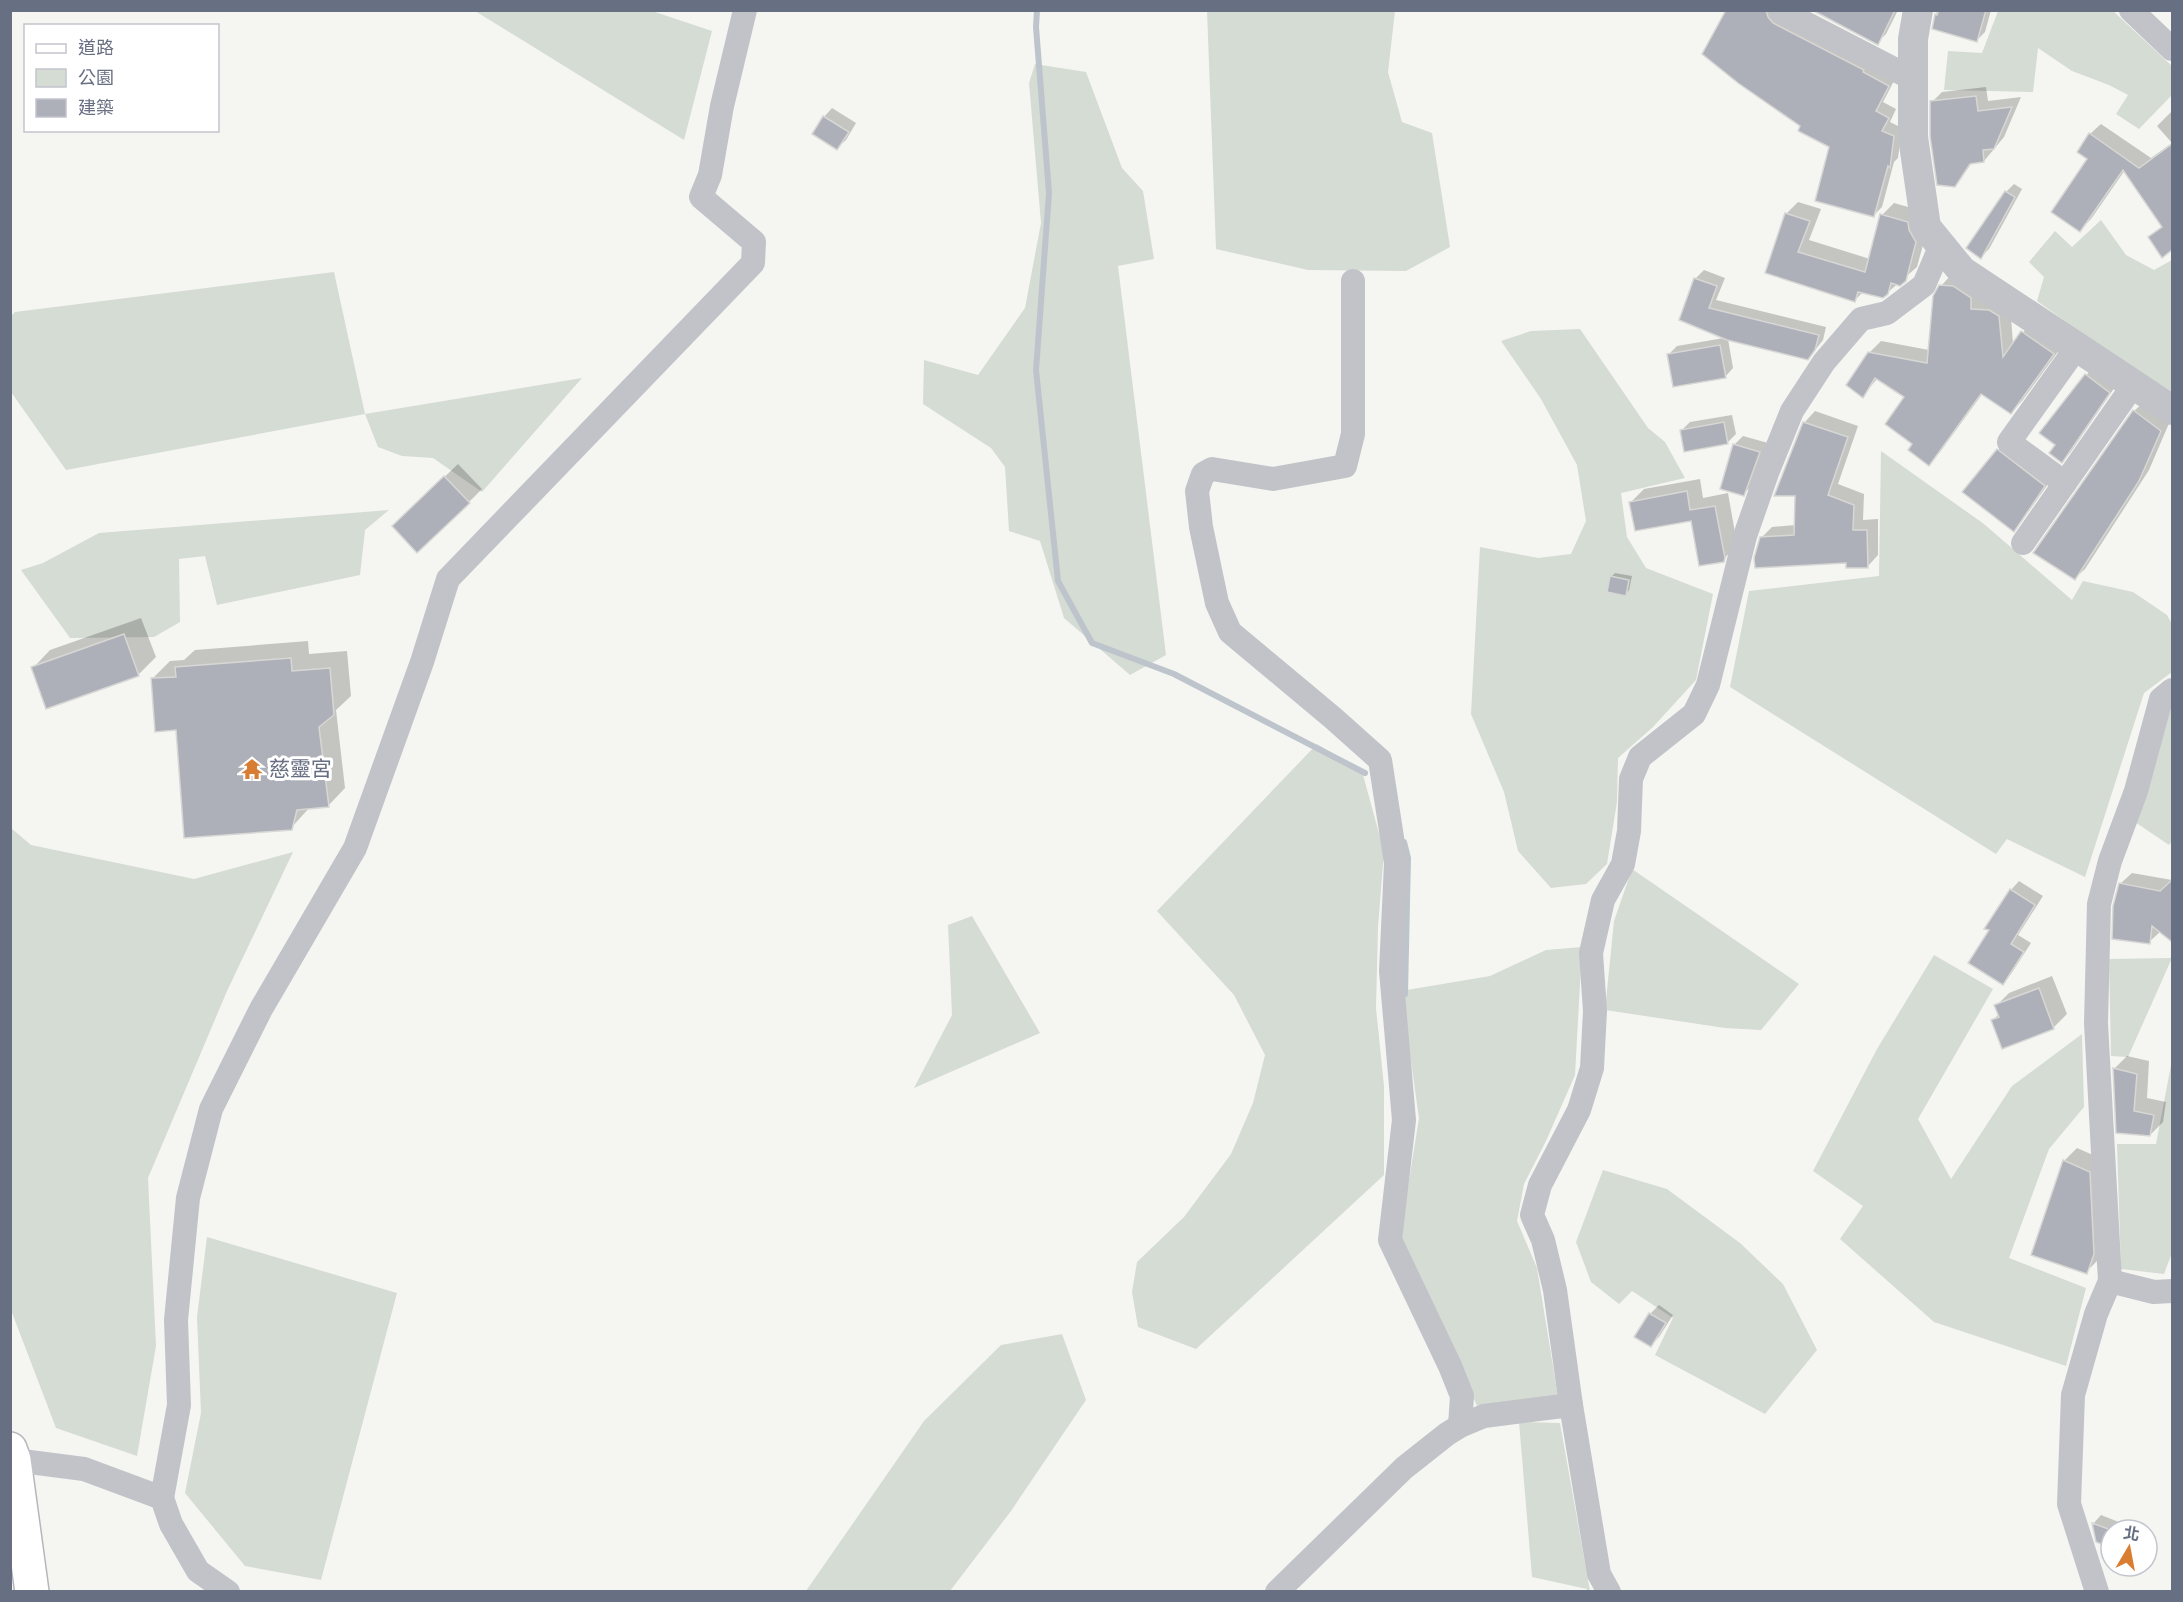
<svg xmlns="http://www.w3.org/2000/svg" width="2183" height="1602" viewBox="0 0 2183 1602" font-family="Inter,'Noto Sans TC',sans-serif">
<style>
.green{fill:#d5dcd4}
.shadow{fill:#0003}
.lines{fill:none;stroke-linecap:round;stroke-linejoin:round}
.stream{stroke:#bec4cc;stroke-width:6}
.building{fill:#adb0b8;stroke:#d7d7d5;stroke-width:1.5}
.primary-casing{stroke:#b5b7bc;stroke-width:36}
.minor{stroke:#c1c3c8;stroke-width:24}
.tertiary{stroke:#c1c3c8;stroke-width:30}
.primary{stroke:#fff;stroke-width:33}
.labels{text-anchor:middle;stroke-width:6;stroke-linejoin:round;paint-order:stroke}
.poi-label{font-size:21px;fill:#676f82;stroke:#fff;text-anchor:start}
</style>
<rect width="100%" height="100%" fill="#f5f6f2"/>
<g class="green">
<path d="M 475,11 L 652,11 L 712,31 L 684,140 Z"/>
<path d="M 1207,11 L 1395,11 L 1388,72 L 1402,122 L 1432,133 L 1450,247 L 1406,271 L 1308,270 L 1216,249 Z"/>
<path d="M 1998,11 L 2113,11 L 2172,66 L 2172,95 L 2139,129 L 2116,114 L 2128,95 L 2109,85 L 2072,71 L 2038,48 L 2033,92 L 1944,90 L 1948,51 L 1982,53 Z"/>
<path d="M 1035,64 L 1086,72 L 1122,168 L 1143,191 L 1154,259 L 1118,266 L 1166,655 L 1130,675 L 1064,618 L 1040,541 L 1009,531 L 1005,467 L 991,448 L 923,404 L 924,360 L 978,375 L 1025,308 L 1041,223 L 1029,83 Z"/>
<path d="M 2101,220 L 2126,255 L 2154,270 L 2172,260 L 2172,392 L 2097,344 L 2037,301 L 2044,277 L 2029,262 L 2055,231 L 2072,247 Z"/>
<path d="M 334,272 L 365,414 L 582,378 L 482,492 L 433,458 L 402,456 L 378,447 L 365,414 L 66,470 L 11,392 L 11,316 L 15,312 Z"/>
<path d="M 1580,329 L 1648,428 L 1665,442 L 1685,478 L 1621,493 L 1627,537 L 1646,568 L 1713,594 L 1696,680 L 1653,727 L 1618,758 L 1617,802 L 1607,864 L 1586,884 L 1551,888 L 1518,851 L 1504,792 L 1471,714 L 1480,547 L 1538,558 L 1571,554 L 1586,521 L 1577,465 L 1541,399 L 1501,341 L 1531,331 Z"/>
<path d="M 1881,451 L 1984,524 L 2072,600 L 2083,581 L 2133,592 L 2167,615 L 2172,624 L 2172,672 L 2144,693 L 2085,877 L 2007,839 L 1996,854 L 1730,687 L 1749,591 L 1879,576 Z"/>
<path d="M 389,510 L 365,530 L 360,575 L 217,605 L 205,556 L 179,559 L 180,622 L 154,637 L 70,638 L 21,570 L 43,563 L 99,533 Z"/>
<path d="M 2172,699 L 2172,841 L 2169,845 L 2135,822 Z"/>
<path d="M 1317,744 L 1362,771 L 1384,852 L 1378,927 L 1376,1008 L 1384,1086 L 1384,1175 L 1196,1349 L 1138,1327 L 1132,1292 L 1137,1262 L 1184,1217 L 1231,1154 L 1253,1103 L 1265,1055 L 1234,995 L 1157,911 Z"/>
<path d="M 11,828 L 31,845 L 194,879 L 293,852 L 227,991 L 148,1178 L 156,1346 L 137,1456 L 56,1428 L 11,1310 Z"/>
<path d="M 1632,869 L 1799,984 L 1761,1030 L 1725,1028 L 1605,1010 L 1614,921 Z"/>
<path d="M 972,916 L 1040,1033 L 914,1088 L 952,1015 L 948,925 Z"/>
<path d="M 1582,947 L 1575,1075 L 1546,1141 L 1524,1184 L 1517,1221 L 1537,1268 L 1558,1397 L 1477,1406 L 1446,1332 L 1400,1237 L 1419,1118 L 1401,991 L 1490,976 L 1546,950 Z"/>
<path d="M 1934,955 L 1993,989 L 1918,1119 L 1951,1179 L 2012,1086 L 2082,1034 L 2084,1107 L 2049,1149 L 2009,1258 L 2086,1288 L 2066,1366 L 1934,1322 L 1840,1239 L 1863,1206 L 1813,1171 L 1877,1049 Z"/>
<path d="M 2172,958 L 2128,1057 L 2111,1056 L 2109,959 Z"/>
<path d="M 2171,1065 L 2172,1253 L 2164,1274 L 2121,1269 L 2117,1144 L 2156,1144 Z"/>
<path d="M 1603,1170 L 1667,1189 L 1740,1243 L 1783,1284 L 1817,1350 L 1765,1414 L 1655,1355 L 1673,1318 L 1632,1291 L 1619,1304 L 1591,1282 L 1576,1242 Z"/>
<path d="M 207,1237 L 397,1293 L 321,1580 L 245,1566 L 185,1493 L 201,1413 L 197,1317 Z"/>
<path d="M 1062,1334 L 1086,1400 L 1011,1511 L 950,1591 L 806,1591 L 924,1421 L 1001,1345 Z"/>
<path d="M 1519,1422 L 1560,1423 L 1590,1591 L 1586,1591 L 1587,1589 L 1532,1577 Z"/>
</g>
<g class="shadow">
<path d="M 1728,10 L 1778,10 L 1896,77 L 1883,102 L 1896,109 L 1890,122 L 1902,128 L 1898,158 L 1894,162 L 1882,207 L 1874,215 L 1831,146 L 1802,126 Z"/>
<path d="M 1815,10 L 1898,10 L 1886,34 L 1877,43 Z"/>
<path d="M 1937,10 L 1991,10 L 1985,32 L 1976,41 L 1934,28 Z"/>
<path d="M 1986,87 L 1988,101 L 2021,97 L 2004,137 L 1984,161 L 1973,162 L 1954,185 L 1932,102 L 1942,92 Z"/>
<path d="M 832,108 L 856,123 L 846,140 L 837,148 L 824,117 Z"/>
<path d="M 2172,111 L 2172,248 L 2163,255 L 2150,238 L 2163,225 L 2125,170 L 2091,219 L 2080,230 L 2090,134 L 2101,124 L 2151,158 L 2172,143 L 2157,126 Z"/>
<path d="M 2014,184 L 2022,189 L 1989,249 L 1981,257 L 2006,192 Z"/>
<path d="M 1798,202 L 1821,209 L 1809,240 L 1870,259 L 1882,215 L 1894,203 L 1919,210 L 1927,230 L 1917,267 L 1887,293 L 1864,291 L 1855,300 L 1766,272 L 1786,214 Z"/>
<path d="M 1704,270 L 1725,278 L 1716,300 L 1826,327 L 1823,340 L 1808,359 L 1728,339 L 1733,368 L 1725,377 L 1669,354 L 1677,346 L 1724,338 L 1680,319 L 1696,278 Z"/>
<path d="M 1952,274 L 2010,304 L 2013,344 L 2034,320 L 2065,342 L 2022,401 L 2011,412 L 1983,393 L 1940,452 L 1929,464 L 1914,443 L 1907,396 L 1878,378 L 1862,396 L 1869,353 L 1881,341 L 1929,350 L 1941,286 Z"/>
<path d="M 2094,366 L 2117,384 L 2070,453 L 2061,461 L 2057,445 L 2041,432 Z"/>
<path d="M 2144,402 L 2170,421 L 2149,470 L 2085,569 L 2075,578 L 2134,411 Z"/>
<path d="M 1815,411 L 1858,426 L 1838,484 L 1864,494 L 1863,520 L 1878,519 L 1878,555 L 1867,567 L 1761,538 L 1772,527 L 1796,525 L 1804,423 Z"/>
<path d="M 1732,415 L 1736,434 L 1727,443 L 1681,431 L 1690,422 Z"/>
<path d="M 1743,436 L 1768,443 L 1752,486 L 1743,494 L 1734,445 Z"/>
<path d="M 2006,441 L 2053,477 L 2022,521 L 2013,530 L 1998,450 Z"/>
<path d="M 458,464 L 482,489 L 469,502 L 407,513 Z"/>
<path d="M 1700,479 L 1703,498 L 1728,493 L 1737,544 L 1723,560 L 1692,519 L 1631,502 L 1644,489 Z"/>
<path d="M 1615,573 L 1632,576 L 1629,590 L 1626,594 L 1611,577 Z"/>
<path d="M 141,618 L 156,657 L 138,675 L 33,668 L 50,650 Z"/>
<path d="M 308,641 L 309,654 L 347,651 L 351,696 L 336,710 L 345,788 L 328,806 L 310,807 L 291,828 L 177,729 L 152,679 L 170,661 L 184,660 L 195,650 Z"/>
<path d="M 2132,873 L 2172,880 L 2172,932 L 2168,936 L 2161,931 L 2149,942 L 2120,884 Z"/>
<path d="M 2019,881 L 2043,896 L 2018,935 L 2031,943 L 2011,974 L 2003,983 L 1992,929 L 2011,890 Z"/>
<path d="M 2052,976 L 2067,1014 L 2054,1027 L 2003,1047 L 1993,1020 L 1999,1014 L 1996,1006 L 2009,993 Z"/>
<path d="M 2127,1056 L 2149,1061 L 2147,1098 L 2166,1102 L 2163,1122 L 2150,1135 L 2118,1132 L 2114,1069 Z"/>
<path d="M 2077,1148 L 2102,1159 L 2099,1259 L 2086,1272 L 2064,1161 Z"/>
<path d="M 1659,1305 L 1673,1315 L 1659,1337 L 1651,1345 L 1650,1314 Z"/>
<path d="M 2101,1515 L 2139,1530 L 2111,1530 L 2111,1546 L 2097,1541 L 2092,1525 Z"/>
<path d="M 2147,1533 L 2156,1537 L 2147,1561 Z"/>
<path d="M 2111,1552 L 2111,1563 L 2108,1562 Z"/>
<path d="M 2119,1566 L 2144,1566 L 2137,1573 Z"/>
</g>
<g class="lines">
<g class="stream">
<path d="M 1037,10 L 1036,27 L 1049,193 L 1036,370 L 1058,581 L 1092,643 L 1174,674 L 1365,773"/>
<path d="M 1404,842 L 1408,858 L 1405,994"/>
</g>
</g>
<g class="building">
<path d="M 1726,10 L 1766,10 L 1768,17 L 1773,23 L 1864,70 L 1863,72 L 1889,86 L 1876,111 L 1889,118 L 1882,131 L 1894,136 L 1890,168 L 1888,166 L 1874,217 L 1815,201 L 1829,147 L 1798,131 L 1800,126 L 1738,83 L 1702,54 Z"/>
<path d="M 1812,10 L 1895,10 L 1878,45 Z"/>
<path d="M 1939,10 L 1986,10 L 1977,42 L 1932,29 L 1935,14 L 1937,15 Z"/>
<path d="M 1976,96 L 1978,111 L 2012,107 L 1994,149 L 1983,150 L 1984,162 L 1970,164 L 1955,187 L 1937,185 L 1930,136 L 1930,101 Z"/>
<path d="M 823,116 L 849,132 L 837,150 L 812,134 Z"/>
<path d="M 2089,133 L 2139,168 L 2172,144 L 2172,250 L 2162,258 L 2148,237 L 2162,227 L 2123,170 L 2080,232 L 2051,212 L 2087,159 L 2077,152 Z"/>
<path d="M 2005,191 L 2015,197 L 1981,259 L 1966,248 Z"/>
<path d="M 1785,213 L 1810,221 L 1798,252 L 1865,272 L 1880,214 L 1908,222 L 1909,230 L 1916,242 L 1906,281 L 1900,286 L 1891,283 L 1888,294 L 1883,298 L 1858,292 L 1855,302 L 1765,273 Z"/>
<path d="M 1694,278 L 1717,286 L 1709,308 L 1819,335 L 1815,350 L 1808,360 L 1727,340 L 1679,320 Z"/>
<path d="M 1939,285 L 1953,286 L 1971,298 L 1971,309 L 1989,310 L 1999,316 L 2003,357 L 2021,331 L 2054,354 L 2011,414 L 1981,394 L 1929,466 L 1908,450 L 1912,444 L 1885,424 L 1904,397 L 1875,378 L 1863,398 L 1846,385 L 1868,352 L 1927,363 L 1933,296 Z"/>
<path d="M 1720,345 L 1726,378 L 1673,387 L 1667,354 Z"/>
<path d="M 2085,374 L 2110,393 L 2062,463 L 2049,453 L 2055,445 L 2039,433 Z"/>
<path d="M 2133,410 L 2161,431 L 2139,481 L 2075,580 L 2033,553 Z"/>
<path d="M 1724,422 L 1728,444 L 1684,452 L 1680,430 Z"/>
<path d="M 1803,422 L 1848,437 L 1828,495 L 1854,505 L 1853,530 L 1867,530 L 1868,568 L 1846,568 L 1846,563 L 1755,568 L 1754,558 L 1760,537 L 1794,535 L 1795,496 L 1774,496 Z"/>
<path d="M 1733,444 L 1760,452 L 1744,496 L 1720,489 Z"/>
<path d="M 1997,449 L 2045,486 L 2014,532 L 1962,492 Z"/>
<path d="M 444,476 L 470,503 L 417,553 L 392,526 Z"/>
<path d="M 1687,491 L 1690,510 L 1715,506 L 1725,558 L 1724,562 L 1699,566 L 1691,521 L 1635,531 L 1629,502 Z"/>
<path d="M 1610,576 L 1629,580 L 1626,596 L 1607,592 Z"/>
<path d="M 124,634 L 139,676 L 46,709 L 31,667 Z"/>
<path d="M 291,658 L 292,671 L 330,668 L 334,715 L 319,727 L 329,807 L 297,810 L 292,830 L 184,838 L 176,730 L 155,732 L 151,678 L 176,677 L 175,667 Z"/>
<path d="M 2172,880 L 2172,942 L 2152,926 L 2150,944 L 2112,939 L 2113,906 L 2119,883 L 2160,891 Z"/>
<path d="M 2010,889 L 2035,905 L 2011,944 L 2024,952 L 2003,985 L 1968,963 L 1989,930 L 1984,929 Z"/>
<path d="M 2039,988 L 2054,1029 L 2002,1049 L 1991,1020 L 1999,1017 L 1994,1005 Z"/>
<path d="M 2113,1068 L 2137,1074 L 2134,1111 L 2154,1115 L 2150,1136 L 2116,1133 Z"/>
<path d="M 2063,1160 L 2090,1172 L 2094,1254 L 2087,1274 L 2031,1255 Z"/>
<path d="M 1649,1313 L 1666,1323 L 1651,1347 L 1634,1337 Z"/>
<path d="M 2092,1523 L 2111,1530 L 2111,1548 L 2096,1542 Z"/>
</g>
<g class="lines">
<defs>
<path id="primary" d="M 10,1449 L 14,1460 L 32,1592"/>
</defs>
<use href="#primary" class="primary-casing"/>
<g class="minor">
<path d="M 1780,10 L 1913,79"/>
<path d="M 2131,10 L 2172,49"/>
<path d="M 1353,281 L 1353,434 L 1345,466 L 1273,479 L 1212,469 L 1203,474 L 1197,491 L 1201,527 L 1217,603 L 1230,632 L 1333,718 L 1380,760 L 1396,863 L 1391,971 L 1404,1120 L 1390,1240 L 1450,1366 L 1462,1396 L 1460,1426"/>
<path d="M 2065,483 L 2009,442 L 2077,347"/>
<path d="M 2023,543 L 2134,384"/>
<path d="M 2110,1281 L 2154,1292 L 2172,1291"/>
<path d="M 14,1460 L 84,1469 L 162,1498 L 171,1524 L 198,1571 L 228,1592"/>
<path d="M 162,1498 L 179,1405 L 176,1320 L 188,1198 L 211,1109 L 261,1009 L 355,848 L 422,662 L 448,579 L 753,263 L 754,242 L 701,197 L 710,175 L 722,106 L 745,10"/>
<path d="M 1277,1592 L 1404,1468 L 1447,1434 L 1460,1426 L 1484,1416 L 1571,1405"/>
<path d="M 1609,1592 L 1599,1574 L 1571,1405 L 1555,1290 L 1543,1240 L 1532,1215 L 1540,1185 L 1579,1110 L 1592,1068 L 1595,1011 L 1591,953 L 1603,900 L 1623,864 L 1629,831 L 1631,779 L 1640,757 L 1694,714 L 1708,685 L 1745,536 L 1767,473 L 1792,411 L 1824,362 L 1861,319 L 1887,313 L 1924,285 L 1941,245"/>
<path d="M 2097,1592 L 2069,1504 L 2073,1395 L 2096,1314 L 2110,1281 L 2096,1023 L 2099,904 L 2110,861 L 2136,791 L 2161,699 L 2172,690"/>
</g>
<path class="tertiary" d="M 1918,10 L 1913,39 L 1913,137 L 1926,227 L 1962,271 L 2172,410"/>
<use href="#primary" class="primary"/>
</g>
<defs>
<symbol id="temple-bare" viewBox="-9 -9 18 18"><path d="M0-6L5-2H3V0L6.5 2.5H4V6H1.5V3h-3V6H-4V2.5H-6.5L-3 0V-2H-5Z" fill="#d87d31" stroke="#fff" stroke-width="2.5" paint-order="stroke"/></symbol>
</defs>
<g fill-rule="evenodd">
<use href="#temple-bare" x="237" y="754" width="30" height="30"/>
</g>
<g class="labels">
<g class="poi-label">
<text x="269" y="776">慈靈宮</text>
</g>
</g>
<rect width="2183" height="1602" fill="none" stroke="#676f82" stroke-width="24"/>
<rect x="24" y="24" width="195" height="108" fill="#ffffff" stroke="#c2c5cd" stroke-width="1.5"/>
<rect x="36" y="44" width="30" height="9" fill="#ffffff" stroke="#c2c5cd" stroke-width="1.5"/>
<text x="78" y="54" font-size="18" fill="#676f82">道路</text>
<rect x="36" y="69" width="30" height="18" fill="#d5dcd4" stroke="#c2c5cd" stroke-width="1.5"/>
<text x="78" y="84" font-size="18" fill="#676f82">公園</text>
<rect x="36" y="99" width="30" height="18" fill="#adb0b8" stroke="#c2c5cd" stroke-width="1.5"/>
<text x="78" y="114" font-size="18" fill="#676f82">建築</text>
<g transform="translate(2129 1548) rotate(10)"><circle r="28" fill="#ffffff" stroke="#c2c5cd" stroke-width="1.5"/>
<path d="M0-4.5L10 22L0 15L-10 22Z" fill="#d87d31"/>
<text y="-9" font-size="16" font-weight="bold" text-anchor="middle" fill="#676f82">北</text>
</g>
</svg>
